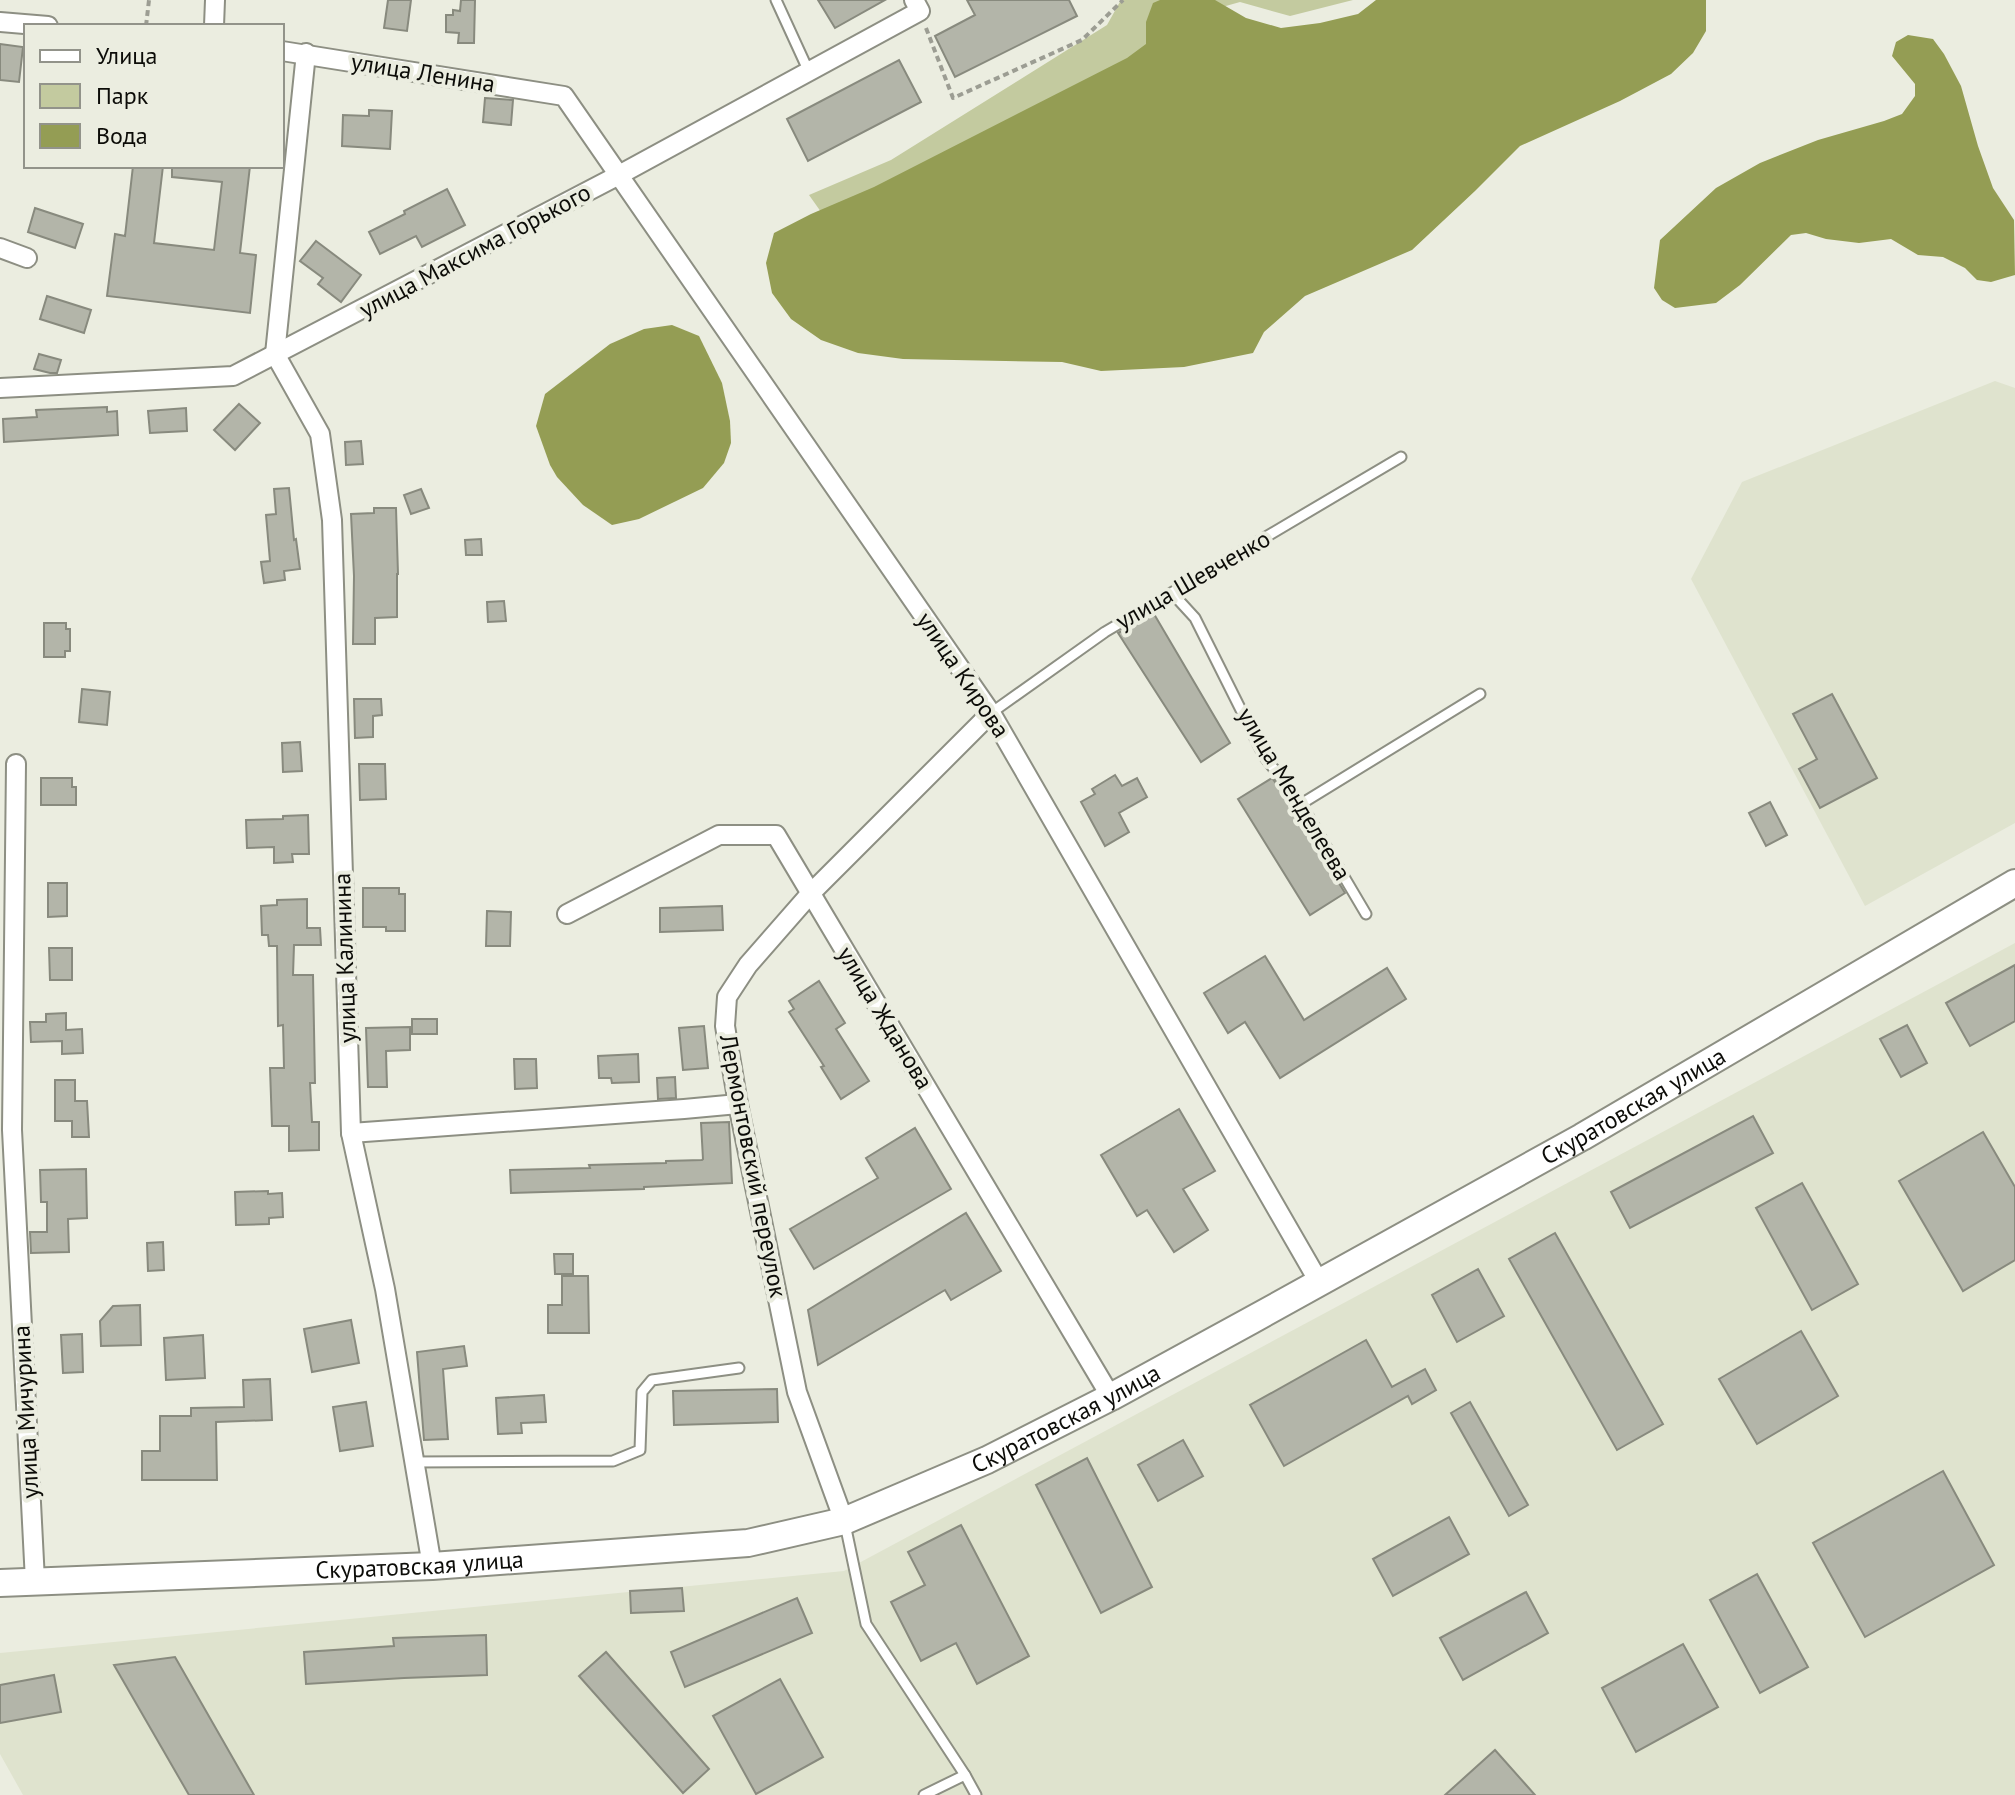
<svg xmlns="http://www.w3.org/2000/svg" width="2015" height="1795" viewBox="0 0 2015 1795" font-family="'PT Sans',sans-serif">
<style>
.built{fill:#dfe3ce}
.green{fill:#c3ca9f}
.water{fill:#949d54}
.building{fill:#b3b5a9;stroke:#888a7e;stroke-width:2}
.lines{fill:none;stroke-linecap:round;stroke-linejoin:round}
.lane-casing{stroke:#8d8f83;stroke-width:13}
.street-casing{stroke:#8d8f83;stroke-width:22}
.secondary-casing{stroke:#8d8f83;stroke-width:30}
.path{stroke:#9c9d93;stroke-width:4;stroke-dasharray:6 4;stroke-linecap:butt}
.lane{stroke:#fff;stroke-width:9}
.street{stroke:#fff;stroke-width:18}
.secondary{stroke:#fff;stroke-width:26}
.labels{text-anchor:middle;stroke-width:8;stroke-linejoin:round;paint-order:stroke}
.street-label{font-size:24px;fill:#0c0c08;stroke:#ebede0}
</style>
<rect width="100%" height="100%" fill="#ebede0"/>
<g class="built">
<path d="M 1995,381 L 2015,388 L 2015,823 L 1865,906 L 1691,579 L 1742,482 Z"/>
<path d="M 2015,943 L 2015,1795 L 23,1795 L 0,1754 L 0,1653 L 844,1571 Z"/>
</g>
<path class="green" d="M 1121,0 L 1353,0 L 1290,16 L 1240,2 L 1208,11 L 1184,45 L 826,219 L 809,195 L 891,160 L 1107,25 Z"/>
<g class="water">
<path d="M 1160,0 L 1215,0 L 1246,18 L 1281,28 L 1320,23 L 1358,14 L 1376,0 L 1706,0 L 1706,31 L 1693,53 L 1671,74 L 1620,101 L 1520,146 L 1475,191 L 1412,250 L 1305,296 L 1264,332 L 1253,353 L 1184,367 L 1101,371 L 1062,362 L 903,359 L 858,353 L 821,340 L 791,319 L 772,293 L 766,263 L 774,233 L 811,214 L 874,187 L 1127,58 L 1146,44 L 1146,22 L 1153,3 Z"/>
<path d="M 1908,35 L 1933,39 L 1944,54 L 1961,86 L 1978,146 L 1993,188 L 2014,220 L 2015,275 L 1991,282 L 1977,280 L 1965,268 L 1943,257 L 1918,255 L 1891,239 L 1859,243 L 1826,239 L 1806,233 L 1791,235 L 1740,285 L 1716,303 L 1675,308 L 1662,300 L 1654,288 L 1660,240 L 1716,188 L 1760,163 L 1818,140 L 1884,121 L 1902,114 L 1915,96 L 1915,84 L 1892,56 L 1896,42 Z"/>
<path d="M 672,325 L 699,336 L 722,383 L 730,421 L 731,443 L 724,463 L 703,488 L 639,519 L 612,525 L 583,505 L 557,477 L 550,465 L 536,426 L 545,394 L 610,344 L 644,329 Z"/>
</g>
<g class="building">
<path d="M 388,0 L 411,0 L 407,31 L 384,28 Z"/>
<path d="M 461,0 L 475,0 L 474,43 L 458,43 L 459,33 L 446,32 L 446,15 L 453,15 L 453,10 L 460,11 Z"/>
<path d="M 818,0 L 885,0 L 835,28 Z"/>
<path d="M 967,0 L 1069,0 L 1077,16 L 955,77 L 935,36 L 975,15 Z"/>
<path d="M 0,44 L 23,47 L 19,82 L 0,80 Z"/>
<path d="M 899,60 L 921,102 L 808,161 L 787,119 Z"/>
<path d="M 485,98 L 513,100 L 511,125 L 483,122 Z"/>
<path d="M 369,110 L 392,111 L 390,149 L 342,146 L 343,115 L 369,116 Z"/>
<path d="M 133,166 L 163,166 L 154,243 L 214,250 L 222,182 L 172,177 L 172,166 L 250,166 L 240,253 L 256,255 L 250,313 L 107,296 L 115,234 L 125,236 Z"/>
<path d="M 447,189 L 465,225 L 422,247 L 416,236 L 380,254 L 369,232 L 405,214 L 404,211 Z"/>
<path d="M 35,208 L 83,224 L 75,248 L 28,232 Z"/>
<path d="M 316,241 L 361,275 L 341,302 L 318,284 L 323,278 L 300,261 Z"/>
<path d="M 47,296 L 91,310 L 84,333 L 40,319 Z"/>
<path d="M 39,354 L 61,360 L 57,373 L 50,373 L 34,369 Z"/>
<path d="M 239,404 L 260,423 L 235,450 L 214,430 Z"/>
<path d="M 107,407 L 107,412 L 117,411 L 118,435 L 4,442 L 3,419 L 37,417 L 36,410 Z"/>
<path d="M 186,408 L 187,431 L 150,433 L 148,411 Z"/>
<path d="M 361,441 L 363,464 L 346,465 L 345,442 Z"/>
<path d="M 289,488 L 294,540 L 296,539 L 300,569 L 284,571 L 285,580 L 264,583 L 261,562 L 270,561 L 266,515 L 276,514 L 274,489 Z"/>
<path d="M 421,489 L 429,508 L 411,514 L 404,495 Z"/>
<path d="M 374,508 L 396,508 L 398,574 L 397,574 L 397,617 L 375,618 L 375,644 L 353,644 L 354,576 L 351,514 L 374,513 Z"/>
<path d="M 481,539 L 482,555 L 466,555 L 465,540 Z"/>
<path d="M 504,601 L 506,621 L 488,622 L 487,602 Z"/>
<path d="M 1154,614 L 1230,743 L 1201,762 L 1118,633 Z"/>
<path d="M 44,623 L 66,623 L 66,629 L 70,629 L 70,651 L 65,651 L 65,657 L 44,657 Z"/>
<path d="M 82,689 L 110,692 L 107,725 L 79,722 Z"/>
<path d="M 1832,694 L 1877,778 L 1820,808 L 1799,769 L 1817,759 L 1793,714 Z"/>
<path d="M 354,699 L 381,699 L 382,715 L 373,716 L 373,737 L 355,738 Z"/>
<path d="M 300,742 L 302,771 L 283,772 L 282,743 Z"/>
<path d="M 359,764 L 385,764 L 386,799 L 360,800 Z"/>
<path d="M 1115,775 L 1122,786 L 1137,778 L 1147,797 L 1119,813 L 1129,832 L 1105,846 L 1081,802 L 1095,794 L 1092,789 Z"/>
<path d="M 41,778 L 72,778 L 72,787 L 76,787 L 76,805 L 41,805 Z"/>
<path d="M 1272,778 L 1287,798 L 1345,893 L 1310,915 L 1238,799 Z"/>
<path d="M 1770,802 L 1787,835 L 1766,846 L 1749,813 Z"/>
<path d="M 308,815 L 309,854 L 292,854 L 293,862 L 274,863 L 274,847 L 247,848 L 246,820 L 283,819 L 283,816 Z"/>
<path d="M 48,883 L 67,883 L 67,916 L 48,917 Z"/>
<path d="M 363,888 L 399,888 L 399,894 L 405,894 L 405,931 L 386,931 L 386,927 L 363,927 Z"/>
<path d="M 307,899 L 307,928 L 320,928 L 321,945 L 294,945 L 293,975 L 313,975 L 315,1083 L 310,1083 L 312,1122 L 319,1122 L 319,1150 L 289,1151 L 289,1126 L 272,1126 L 270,1068 L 284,1068 L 283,1025 L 278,1026 L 277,946 L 269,946 L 268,935 L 262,935 L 261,906 L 277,905 L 277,900 Z"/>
<path d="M 722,906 L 723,930 L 660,932 L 660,908 Z"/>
<path d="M 487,911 L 511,912 L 510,946 L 486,946 Z"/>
<path d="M 49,948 L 72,948 L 72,980 L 50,980 Z"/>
<path d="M 1265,956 L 1304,1020 L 1387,968 L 1406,999 L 1280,1078 L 1245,1022 L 1228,1033 L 1204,993 Z"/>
<path d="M 2015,965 L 2015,1021 L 1970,1046 L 1946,1003 Z"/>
<path d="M 819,981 L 845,1023 L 836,1029 L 869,1081 L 841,1099 L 821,1067 L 824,1066 L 789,1012 L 794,1009 L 789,1001 Z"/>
<path d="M 66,1013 L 66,1030 L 82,1029 L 83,1053 L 62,1054 L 62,1041 L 31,1042 L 30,1022 L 46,1022 L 46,1014 Z"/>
<rect x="412" y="1019" width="25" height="15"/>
<path d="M 1907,1025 L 1927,1063 L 1901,1077 L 1880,1039 Z"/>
<path d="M 704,1026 L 708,1068 L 683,1070 L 679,1028 Z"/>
<path d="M 410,1027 L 410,1050 L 386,1051 L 387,1087 L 368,1087 L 366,1028 Z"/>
<path d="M 638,1054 L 639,1082 L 612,1083 L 611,1078 L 599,1078 L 598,1056 Z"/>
<path d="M 514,1059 L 536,1059 L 537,1088 L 515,1089 Z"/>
<path d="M 675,1077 L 676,1098 L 658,1099 L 657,1078 Z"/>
<path d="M 55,1080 L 75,1080 L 75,1101 L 87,1101 L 89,1137 L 72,1137 L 72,1121 L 55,1121 Z"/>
<path d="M 1179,1109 L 1215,1171 L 1183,1189 L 1208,1230 L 1174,1252 L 1147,1210 L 1137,1216 L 1101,1155 Z"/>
<path d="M 1753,1116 L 1773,1153 L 1630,1228 L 1611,1192 Z"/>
<path d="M 729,1122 L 732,1183 L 644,1187 L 644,1189 L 511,1193 L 510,1170 L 590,1168 L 589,1165 L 666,1163 L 666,1161 L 702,1160 L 703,1159 L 701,1123 Z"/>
<path d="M 915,1128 L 951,1189 L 814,1269 L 790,1229 L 878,1178 L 866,1158 Z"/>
<path d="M 1983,1132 L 2015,1187 L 2015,1260 L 1963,1291 L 1899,1181 Z"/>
<path d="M 86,1169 L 87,1218 L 68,1219 L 69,1252 L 31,1253 L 30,1232 L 47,1232 L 47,1202 L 41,1202 L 40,1170 Z"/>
<path d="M 1802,1183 L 1858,1284 L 1812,1310 L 1756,1208 Z"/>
<path d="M 268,1191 L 268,1194 L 282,1193 L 283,1217 L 269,1218 L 269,1224 L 236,1225 L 235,1192 Z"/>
<path d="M 966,1213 L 1001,1271 L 951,1300 L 945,1290 L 818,1365 L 808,1310 Z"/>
<path d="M 1555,1233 L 1663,1424 L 1617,1450 L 1509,1259 Z"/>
<path d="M 163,1242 L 164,1270 L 148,1271 L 147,1243 Z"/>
<path d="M 554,1254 L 573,1254 L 573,1274 L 555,1274 Z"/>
<path d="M 1478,1269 L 1504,1316 L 1457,1342 L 1432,1295 Z"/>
<path d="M 562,1276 L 588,1276 L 589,1333 L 548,1333 L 548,1305 L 562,1305 Z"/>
<path d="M 140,1305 L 141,1345 L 101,1346 L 100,1321 L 113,1306 Z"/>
<path d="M 351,1320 L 359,1363 L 312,1372 L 304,1329 Z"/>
<path d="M 1801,1331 L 1838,1396 L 1757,1444 L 1719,1379 Z"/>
<path d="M 82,1334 L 83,1372 L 63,1373 L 61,1335 Z"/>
<path d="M 203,1335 L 205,1378 L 166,1380 L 164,1338 Z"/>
<path d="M 1366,1340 L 1392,1387 L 1425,1369 L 1436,1390 L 1412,1404 L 1408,1396 L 1284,1466 L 1250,1405 Z"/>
<path d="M 464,1346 L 467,1366 L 443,1369 L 448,1439 L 424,1440 L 417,1352 Z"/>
<path d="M 270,1379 L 272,1420 L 216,1422 L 217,1480 L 142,1480 L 142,1451 L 160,1451 L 160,1416 L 191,1416 L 191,1408 L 244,1407 L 243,1380 Z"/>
<path d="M 777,1389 L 778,1422 L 674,1425 L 673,1391 Z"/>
<path d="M 544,1395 L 546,1422 L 521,1423 L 522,1433 L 498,1434 L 496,1398 Z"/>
<path d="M 366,1402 L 373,1446 L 340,1451 L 333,1407 Z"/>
<path d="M 1470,1402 L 1528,1505 L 1509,1516 L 1451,1413 Z"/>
<path d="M 1183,1440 L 1203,1476 L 1158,1501 L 1138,1465 Z"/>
<path d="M 1087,1458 L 1152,1587 L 1101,1613 L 1036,1485 Z"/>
<path d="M 1943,1471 L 1994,1565 L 1865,1637 L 1813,1543 Z"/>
<path d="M 1449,1517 L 1469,1554 L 1393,1596 L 1373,1559 Z"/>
<path d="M 961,1525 L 1029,1656 L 977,1684 L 956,1643 L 921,1661 L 891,1602 L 925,1585 L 908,1552 Z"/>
<path d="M 1757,1574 L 1808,1667 L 1760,1693 L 1710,1600 Z"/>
<path d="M 682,1588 L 684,1611 L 631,1613 L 630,1591 Z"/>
<path d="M 1526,1592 L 1548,1633 L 1463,1680 L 1440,1638 Z"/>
<path d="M 797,1598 L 812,1633 L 685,1687 L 671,1652 Z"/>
<path d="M 486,1635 L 487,1675 L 404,1678 L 306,1684 L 304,1652 L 394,1646 L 393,1638 Z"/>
<path d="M 1683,1644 L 1718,1707 L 1636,1752 L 1602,1688 Z"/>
<path d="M 606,1652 L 709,1769 L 683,1793 L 579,1676 Z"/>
<path d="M 175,1657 L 254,1795 L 189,1795 L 114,1665 Z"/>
<path d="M 54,1675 L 61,1712 L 0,1723 L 0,1685 Z"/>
<path d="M 780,1679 L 823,1757 L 756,1794 L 713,1716 Z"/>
<path d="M 1495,1750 L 1535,1795 L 1445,1795 Z"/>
</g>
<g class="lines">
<defs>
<g id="lane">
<path d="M 776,0 L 809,72"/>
<path d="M 1173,594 L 1195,618 L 1264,756 L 1301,804 L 1366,914"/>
<path d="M 991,713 L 1105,632 L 1401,457"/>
<path d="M 1301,804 L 1480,694"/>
<path d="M 414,1462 L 613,1461 L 640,1450 L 642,1392 L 652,1380 L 739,1368"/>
<path d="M 845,1524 L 866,1624 L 965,1775 L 976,1795"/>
<path d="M 924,1795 L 965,1775"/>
</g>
<g id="street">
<path d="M 0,22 L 48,26"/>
<path d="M 214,26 L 215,0"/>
<path d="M 282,51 L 564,96 L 991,713 L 1319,1282"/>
<path d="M 0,248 L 27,258"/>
<path d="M 275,354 L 320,434 L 332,520 L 351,1133 L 385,1289 L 432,1566"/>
<path d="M 275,354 L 306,53"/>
<path d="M 0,388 L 233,376 L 619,175 L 920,11 L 914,0"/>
<path d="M 16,764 L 12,1130 L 35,1581"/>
<path d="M 567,914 L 719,835 L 776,835 L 1111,1397"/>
<path d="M 351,1133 L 684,1109 L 738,1104"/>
<path d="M 844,1521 L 797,1392 L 738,1104 L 725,1026 L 727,997 L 748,965 L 811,893 L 991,713"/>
</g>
<g id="secondary">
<path id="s1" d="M 0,1583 L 432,1566 L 748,1543 L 844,1521 L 987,1460 L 1111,1397 L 1250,1321 L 1582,1137 L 2015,883"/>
</g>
</defs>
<use href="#lane" class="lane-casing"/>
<use href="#street" class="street-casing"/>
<use href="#secondary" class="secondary-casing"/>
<g class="path">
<path d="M 146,26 L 149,0"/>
<path d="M 926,28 L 953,98 L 1082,40 L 1123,0"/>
</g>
<use href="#lane" class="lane"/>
<use href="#street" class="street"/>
<use href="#secondary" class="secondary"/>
</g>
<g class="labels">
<g class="street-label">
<text transform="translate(423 73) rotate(9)" y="8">улица Ленина</text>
<text transform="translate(475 251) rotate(-28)" y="8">улица Максима Горького</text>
<text transform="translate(1193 580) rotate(-30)" y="8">улица Шевченко</text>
<text transform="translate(963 675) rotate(56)" y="8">улица Кирова</text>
<text transform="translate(1294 794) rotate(59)" y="8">улица Менделеева</text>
<text transform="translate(345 958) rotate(-92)" y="8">улица Калинина</text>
<text transform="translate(885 1018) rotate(59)" y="8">улица Жданова</text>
<text dy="8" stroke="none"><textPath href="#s1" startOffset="1740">Скуратовская улица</textPath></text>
<text transform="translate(753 1166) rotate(79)" y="8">Лермонтовский переулок</text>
<text transform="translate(26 1412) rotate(-93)" y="8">улица Мичурина</text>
<text dy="8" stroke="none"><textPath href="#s1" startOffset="1092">Скуратовская улица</textPath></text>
<text dy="8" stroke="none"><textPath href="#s1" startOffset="420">Скуратовская улица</textPath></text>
</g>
</g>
<rect x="24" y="24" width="260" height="144" fill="#ebede0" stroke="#92938a" stroke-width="2"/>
<rect x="40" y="50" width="40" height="12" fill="#ffffff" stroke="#92938a" stroke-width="2"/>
<text x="96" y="64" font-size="24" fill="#0c0c08">Улица</text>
<rect x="40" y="84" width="40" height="24" fill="#c3ca9f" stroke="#92938a" stroke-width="2"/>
<text x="96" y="104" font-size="24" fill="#0c0c08">Парк</text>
<rect x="40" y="124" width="40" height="24" fill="#949d54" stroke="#92938a" stroke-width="2"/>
<text x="96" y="144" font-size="24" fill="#0c0c08">Вода</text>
</svg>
